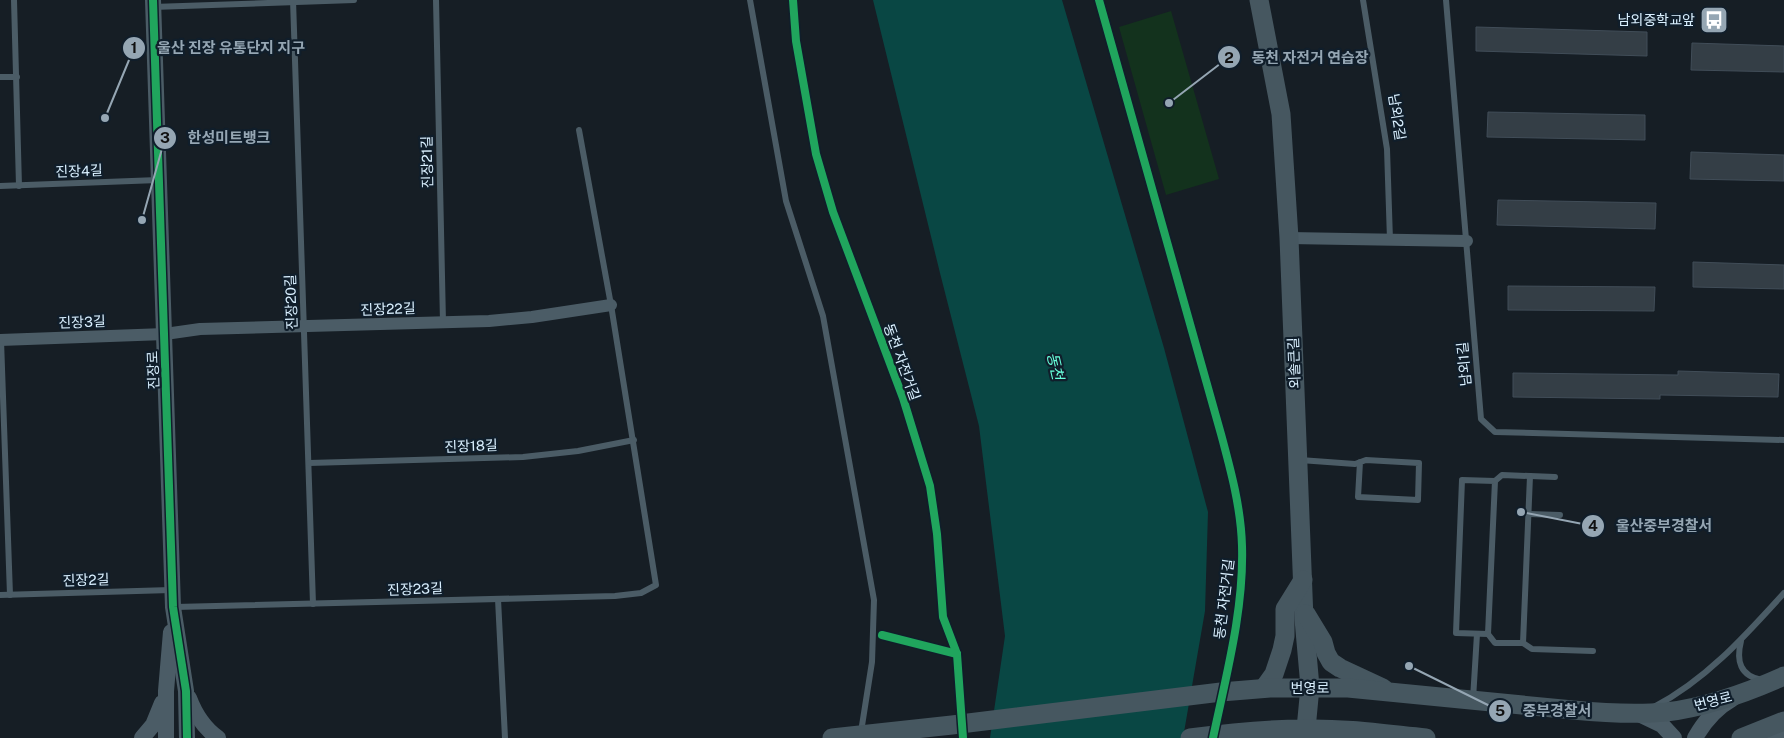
<svg xmlns="http://www.w3.org/2000/svg" width="1784" height="738" viewBox="0 0 1784 738" font-family="'Public Sans','Noto Sans KR',sans-serif">
<style>
.green{fill:#13321d}
.water{fill:#094744}
.building{fill:#343e46;stroke:#414d58}
.lines{fill:none;stroke-linecap:round;stroke-linejoin:round}
.service{stroke:#4b5c66;stroke-width:6}
.minor{stroke:#4b5c66;stroke-width:12}
.tertiary{stroke:#4b5c66;stroke-width:16}
.secondary{stroke:#465760;stroke-width:19}
.cycleway-casing{stroke:#101e2b;stroke-width:11}
.cycleway{stroke:#20a55d;stroke-width:8}
.labels{text-anchor:middle;stroke-width:4.5;stroke-linejoin:round;paint-order:stroke}
.poi-label{font-size:14px;fill:#daf0ff;stroke:#101e2b;text-anchor:end}
.street-label{font-size:14px;fill:#daf0ff;stroke:#101e2b}
.water-label{font-size:15px;font-style:italic;fill:#68ffdb;stroke:#101e2b}
.leader{fill:none;stroke:#95a6b3;stroke-width:2}
.callout-dot{fill:#95a6b3;stroke:#101e2b;stroke-width:2}
.mark-label{font-size:15px;text-anchor:middle;font-weight:bold;fill:#111}
.callout-label{font-size:15px;text-anchor:middle;font-weight:bold;fill:#95a6b3;stroke:#101e2b;stroke-width:4.5;stroke-linejoin:round;paint-order:stroke}
</style>
<rect width="100%" height="100%" fill="#161e25"/>
<path class="green" d="M 1171,11 L 1219,179 L 1166,195 L 1119,27 Z"/>
<path class="water" d="M 873,0 L 1062,0 L 1164,348 L 1208,512 L 1205,611 L 1183,738 L 990,738 L 1005,636 L 979,426 L 940,273 Z"/>
<g class="building">
<path d="M 1476,27 L 1647,32 L 1647,56 L 1476,51 Z"/>
<path d="M 1692,43 L 1784,46 L 1784,72 L 1691,70 Z"/>
<path d="M 1488,112 L 1645,115 L 1645,140 L 1487,137 Z"/>
<path d="M 1691,152 L 1784,155 L 1784,181 L 1690,179 Z"/>
<path d="M 1498,200 L 1656,203 L 1655,229 L 1497,225 Z"/>
<path d="M 1693,262 L 1784,265 L 1784,289 L 1693,287 Z"/>
<path d="M 1508,286 L 1655,287 L 1654,311 L 1508,310 Z"/>
<path d="M 1678,371 L 1779,374 L 1778,397 L 1660,395 L 1660,399 L 1513,397 L 1513,373 L 1678,375 Z"/>
</g>
<g class="lines">
<g class="service">
<path d="M 14,0 L 19,186"/>
<path d="M 293,0 L 313,604"/>
<path d="M 436,0 L 443,322"/>
<path d="M 750,0 L 786,201 L 823,316 L 874,600 L 872,662 L 861,732"/>
<path d="M 1363,0 L 1387,149 L 1390,240"/>
<path d="M 1446,0 L 1481,419 L 1495,432 L 1784,440"/>
<path d="M 153,7 L 354,0"/>
<path d="M 0,77 L 17,77"/>
<path d="M 0,186 L 158,180"/>
<path d="M 1,340 L 10,595"/>
<path d="M 1300,460 L 1355,464 L 1366,460 L 1419,463 L 1418,500 L 1358,497 L 1360,462"/>
<path d="M 309,463 L 523,457 L 578,451 L 634,440"/>
<path d="M 1495,481 L 1488,634 L 1456,633 L 1462,480 L 1495,481 L 1502,475 L 1555,477"/>
<path d="M 1529,514 L 1560,515"/>
<path d="M 0,595 L 171,590"/>
<path d="M 498,599 L 505,738"/>
<path d="M 175,607 L 615,596 L 641,593 L 656,585 L 611,305 L 579,130"/>
<path d="M 1488,634 L 1495,643 L 1523,643 L 1530,476"/>
<path d="M 1741,641 C 1736,661 1740,676 1762,680"/>
<path d="M 1523,643 L 1532,649 L 1593,651"/>
<path d="M 1473,699 L 1477,634"/>
<path d="M 1654,707 C 1706,680 1745,636 1784,593"/>
</g>
<g class="minor">
<path d="M 1289,238 L 1467,241"/>
<path d="M 0,340 L 165,334 L 200,329 L 489,321 L 532,317 L 611,305"/>
</g>
<g class="tertiary">
<path d="M 153,0 L 173,607 L 186,691 L 187,738"/>
<path d="M 189,698 C 195,714 204,728 218,738"/>
<path d="M 1637,713 L 1662,725 L 1674,738"/>
<path d="M 142,738 L 153,725 L 162,703"/>
<path d="M 166,738 L 166,691 L 171,632"/>
<path d="M 1695,738 C 1704,722 1716,708 1732,699"/>
<path d="M 1773,738 L 1784,727"/>
</g>
<g class="secondary">
<path d="M 1259,0 L 1281,114 L 1289,238 L 1304,619 L 1310,687 L 1306,729"/>
<path d="M 1306,614 L 1323,642 L 1326,653 L 1331,662 L 1340,668 L 1383,688"/>
<path d="M 1264,688 L 1274,674 L 1282,650 L 1285,636 L 1285,609 L 1303,580"/>
<path d="M 832,738 L 952,725 L 1221,692 L 1270,688 L 1348,688 L 1573,710 C 1604,713 1635,715 1666,712 C 1707,707 1746,693 1784,676"/>
<path d="M 1190,738 C 1228,733 1266,729 1304,729 C 1345,728 1386,734 1426,738"/>
<path d="M 1741,738 L 1784,721"/>
</g>
<defs>
<g id="cycleway">
<path d="M 153,0 L 173,607 L 186,691 L 187,738"/>
<path d="M 793,0 L 796,41 L 816,154 L 833,212 L 903,398 L 930,486 L 937,534 L 943,617 L 957,654 L 963,738"/>
<path d="M 1099,0 L 1221,434 C 1231,471 1241,508 1242,546 C 1244,610 1226,676 1213,738"/>
<path d="M 882,635 L 957,654"/>
</g>
</defs>
<use href="#cycleway" class="cycleway-casing"/>
<use href="#cycleway" class="cycleway"/>
</g>
<defs>
<symbol id="bus-square" viewBox="-11 -11 22 22"><rect x="-9" y="-9" width="18" height="18" rx="4" fill="#95a6b3" stroke="#101e2b"/><path d="M-5-6H5V4H4V6H2V4H-2V6H-4V4H-5ZM-3.5-4V0h7V-4ZM-3.5 1.2v1.5H-2V1.2ZM2 1.2v1.5H3.5V1.2Z" fill="#fff"/></symbol>
</defs>
<g fill-rule="evenodd">
<use href="#bus-square" x="1698" y="4" width="32" height="32"/>
</g>
<g class="labels">
<g class="poi-label">
<text x="1695" y="25">남외중학교앞</text>
</g>
<g class="street-label">
<text transform="translate(1397 117) rotate(81)" y="5">남외2길</text>
<text transform="translate(427 162) rotate(-91)" y="5">진장21길</text>
<text transform="translate(79 171) rotate(-2)" y="5">진장4길</text>
<text transform="translate(291 302) rotate(-92)" y="5">진장20길</text>
<text transform="translate(388 309) rotate(-2)" y="5">진장22길</text>
<text transform="translate(82 322) rotate(-2)" y="5">진장3길</text>
<text transform="translate(902 362) rotate(70)" y="5">동천 자전거길</text>
<text transform="translate(1294 363) rotate(-92)" y="5">외솔큰길</text>
<text transform="translate(1464 364) rotate(-95)" y="5">남외1길</text>
<text transform="translate(153 370) rotate(-92)" y="5">진장로</text>
<text transform="translate(471 446) rotate(-2)" y="5">진장18길</text>
<text transform="translate(86 580) rotate(-2)" y="5">진장2길</text>
<text transform="translate(415 589) rotate(-2)" y="5">진장23길</text>
<text transform="translate(1224 599) rotate(-83)" y="5">동천 자전거길</text>
<text x="1310" y="693">번영로</text>
<text transform="translate(1713 701) rotate(-15)" y="5">번영로</text>
</g>
<g class="water-label">
<text transform="translate(1055 366) rotate(77)" y="5">동천</text>
</g>
</g>
<path class="leader" d="M105 118L134 48M1169 103L1229 57M142 220L165 138M1521 512L1593 526M1409 666L1500 711"/>
<g class="callout-dot">
<circle cx="105" cy="118" r="5"/>
<circle cx="1169" cy="103" r="5"/>
<circle cx="142" cy="220" r="5"/>
<circle cx="1521" cy="512" r="5"/>
<circle cx="1409" cy="666" r="5"/>
<circle cx="134" cy="48" r="12"/>
<circle cx="1229" cy="57" r="12"/>
<circle cx="165" cy="138" r="12"/>
<circle cx="1593" cy="526" r="12"/>
<circle cx="1500" cy="711" r="12"/>
</g>
<g class="mark-label">
<text x="134" y="53">1</text>
<text x="1229" y="63">2</text>
<text x="165" y="143">3</text>
<text x="1593" y="531">4</text>
<text x="1500" y="716">5</text>
</g>
<g class="callout-label">
<text x="231" y="53">울산 진장 유통단지 지구</text>
<text x="1310" y="63">동천 자전거 연습장</text>
<text x="229" y="143">한성미트뱅크</text>
<text x="1664" y="531">울산중부경찰서</text>
<text x="1557" y="716">중부경찰서</text>
</g>
</svg>
